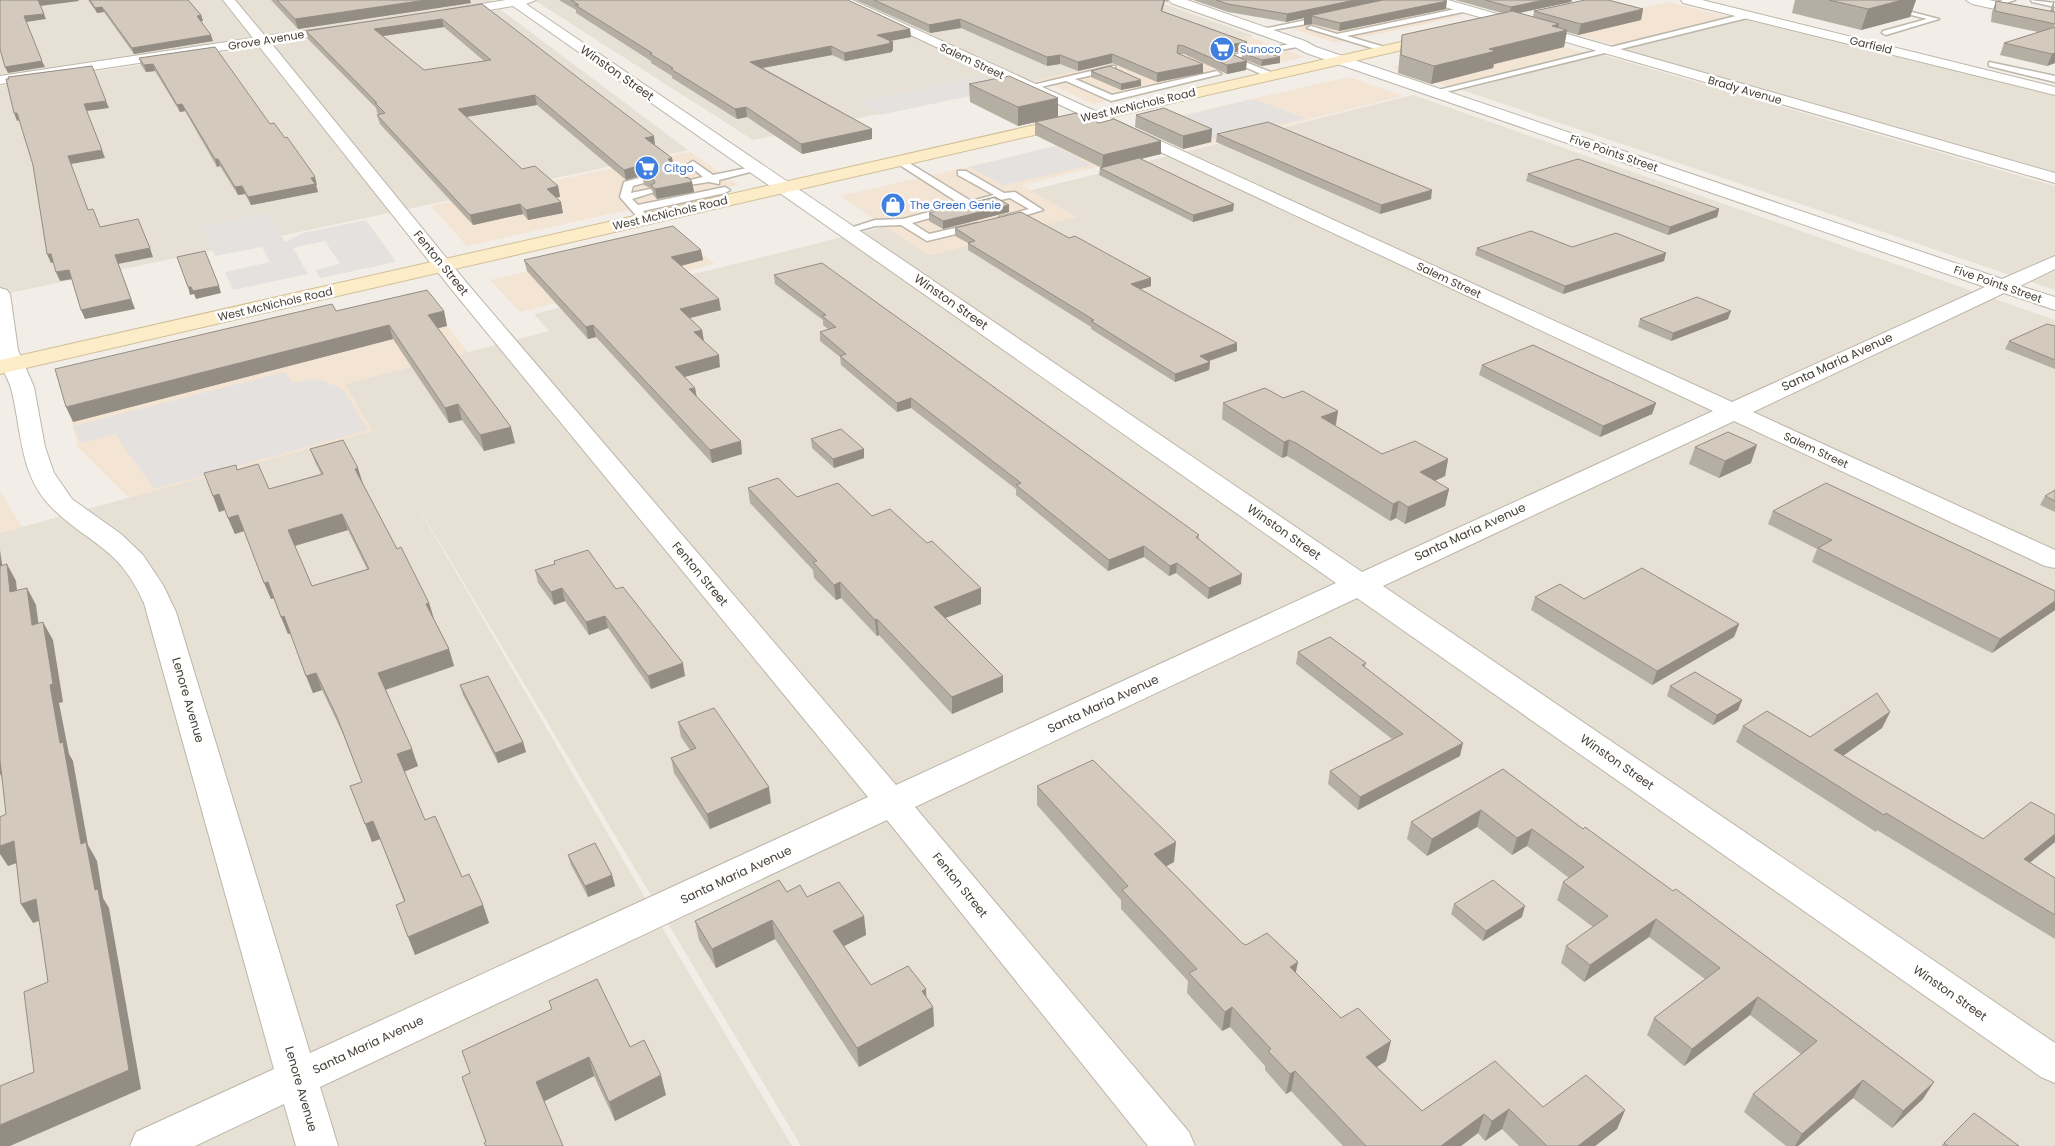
<svg xmlns="http://www.w3.org/2000/svg" width="2055" height="1146" viewBox="0 0 2055 1146" font-family="Poppins,sans-serif">
<style>
.residential{fill:#e6e0d5}
.commercial{fill:#f3e4d3}
.parking{fill:#e4e1df}
.lines{fill:none;stroke-linecap:round;stroke-linejoin:round}
.service-casing{stroke:#bdb6aa;stroke-width:3}
.minor-casing{stroke:#bdb6aa;stroke-width:2}
.secondary-casing{stroke:#d0bf98;stroke-width:2}
.service{fill:#fff;fill-rule:evenodd}
.minor{fill:#fff;fill-rule:evenodd}
.secondary{fill:#fcedc8;fill-rule:evenodd}
.wall{fill:#b5aea3;fill-rule:evenodd}
.shaded-wall{fill:#948d84}
.building{fill:#d3cabd;stroke:#948d84;fill-rule:evenodd}
.labels{text-anchor:middle;stroke-width:5;stroke-linejoin:round;paint-order:stroke}
.far-street-label{font-size:11px;fill:#453f36;stroke:#fff}
.far-shop-label{font-size:11px;fill:#366cbe;stroke:#fff;text-anchor:start}
.street-label{font-size:12px;fill:#453f36;stroke:#fff}
</style>
<rect width="100%" height="100%" fill="#f2eee7"/>
<g class="residential">
<path d="M 0,0 L 491,0 L 496,3 L 0,77 Z"/>
<path d="M 534,0 L 1153,0 L 1254,36 L 753,140 Z"/>
<path d="M 501,10 L 688,150 L 0,295 L 0,86 Z"/>
<path d="M 1748,15 L 2055,93 L 2055,172 L 1615,48 Z"/>
<path d="M 1603,55 L 2055,186 L 2055,290 L 1462,90 Z"/>
<path d="M 1413,95 L 2055,320 L 2055,1146 L 801,1146 L 404,483 L 680,958 L 792,1146 L 0,1146 L 0,533 L 372,431 L 345,384 L 549,331 L 534,314 Z"/>
</g>
<g class="commercial">
<path d="M 1413,1 L 1463,16 L 1336,43 L 1287,27 Z"/>
<path d="M 1669,2 L 1729,17 L 1615,45 L 1555,28 Z"/>
<path d="M 1525,35 L 1582,52 L 1447,86 L 1391,67 Z"/>
<path d="M 1247,36 L 1305,57 L 1093,104 L 1039,79 Z"/>
<path d="M 1349,77 L 1403,96 L 1190,149 L 1139,125 Z"/>
<path d="M 1106,135 L 1148,155 L 1021,185 L 1077,217 L 929,256 L 840,196 Z"/>
<path d="M 690,152 L 738,185 L 467,246 L 431,206 Z"/>
<path d="M 678,235 L 715,264 L 520,312 L 490,280 Z"/>
<path d="M 424,297 L 468,352 L 345,384 L 373,431 L 129,498 L 78,447 L 63,382 Z"/>
<path d="M 0,491 L 22,527 L 0,533 Z"/>
</g>
<g class="parking">
<path d="M 978,77 L 1003,89 L 880,115 L 856,102 Z"/>
<path d="M 1253,99 L 1305,118 L 1218,140 L 1166,120 Z"/>
<path d="M 1054,146 L 1092,165 L 1003,185 L 970,167 Z"/>
<path d="M 268,213 L 285,242 L 303,233 L 366,220 L 396,262 L 320,278 L 315,270 L 340,264 L 325,241 L 293,248 L 308,274 L 233,290 L 225,272 L 270,262 L 262,247 L 215,256 L 201,226 Z"/>
<path d="M 285,372 L 292,383 L 318,379 L 343,389 L 368,430 L 154,489 L 115,434 L 81,443 L 73,426 Z"/>
</g>
<g class="lines">
<defs>
<g id="service">
<path d="M 1852,0 L 1865,0 L 1939,19 L 1886,35 L 1882,33 L 1883,31 L 1927,19 Z"/>
<path d="M 2003,0 L 2015,0 L 1994,7 L 1990,5 Z"/>
<path d="M 2031,0 L 2055,3 L 2055,7 L 2032,2 Z"/>
<path d="M 1465,7 L 1468,7 L 1468,11 L 1347,36 L 1388,48 L 1389,50 L 1385,52 L 1307,28 L 1311,26 L 1337,34 Z"/>
<path d="M 1748,13 L 1751,13 L 1751,17 L 1434,95 L 1430,92 Z"/>
<path d="M 1326,16 L 1330,18 L 1329,20 L 1262,32 L 1258,30 Z"/>
<path d="M 1300,42 L 1304,44 L 1303,46 L 1235,58 L 1273,73 L 1274,75 L 1270,78 L 1222,57 Z"/>
<path d="M 1989,62 L 2055,76 L 2055,82 L 1989,66 Z"/>
<path d="M 1112,66 L 1115,66 L 1115,70 L 1075,79 L 1112,95 L 1217,71 L 1221,74 L 1111,101 L 1066,81 L 1028,90 L 1024,87 Z"/>
<path d="M 895,158 L 901,158 L 971,201 L 994,195 L 958,175 L 958,171 L 966,171 L 1004,193 L 1015,192 L 1043,210 L 1007,221 L 999,221 L 999,217 L 1029,209 L 1010,198 L 965,207 L 895,162 Z"/>
<path d="M 693,161 L 713,175 L 757,166 L 762,169 L 719,180 L 719,184 L 709,182 L 682,186 L 682,182 L 703,177 L 688,164 Z"/>
<path d="M 643,177 L 647,178 L 647,182 L 633,186 L 631,193 L 650,189 L 655,192 L 632,199 L 638,205 L 725,187 L 730,190 L 725,193 L 643,211 L 648,217 L 643,220 L 639,219 L 620,197 L 624,182 Z"/>
<path d="M 951,206 L 956,209 L 955,211 L 912,223 L 929,234 L 977,223 L 982,226 L 981,228 L 927,241 L 901,225 L 875,226 L 846,234 L 841,231 L 875,220 L 903,219 Z"/>
</g>
<g id="minor">
<path d="M 223,0 L 235,0 L 265,36 L 350,25 L 351,28 L 350,31 L 345,32 L 271,43 L 466,282 L 896,785 L 1336,583 L 513,6 L 449,17 L 445,16 L 443,13 L 445,10 L 506,0 L 536,0 L 526,4 L 1362,572 L 1713,411 L 836,0 L 852,0 L 1732,402 L 1985,287 L 1306,53 L 1295,47 L 1171,3 L 1169,0 L 1187,0 L 1305,41 L 1316,47 L 2002,279 L 2055,256 L 2055,269 L 2020,286 L 2055,297 L 2055,310 L 2004,293 L 1753,412 L 2055,550 L 2055,568 L 2045,566 L 1734,421 L 1383,586 L 2055,1043 L 2055,1083 L 2041,1077 L 1357,598 L 915,807 L 1189,1132 L 1195,1146 L 1148,1146 L 887,820 L 320,1087 L 338,1146 L 296,1146 L 284,1104 L 195,1146 L 130,1146 L 136,1132 L 274,1069 L 144,603 C 119,547 92,546 53,509 C 20,477 22,434 12,392 C 10,381 2,371 0,360 C 0,341 0,309 0,288 L 7,290 L 10,294 L 18,350 L 34,387 L 45,447 L 54,473 L 72,499 L 121,534 L 143,555 L 163,585 L 176,612 L 310,1053 L 868,797 L 452,290 L 258,45 L 0,84 L 0,76 L 253,38 Z"/>
<path d="M 1429,0 L 1448,0 L 2055,173 L 2055,183 L 1431,3 Z"/>
<path d="M 1681,0 L 1702,0 L 2055,87 L 2055,95 L 1683,3 Z"/>
<path d="M 1966,0 L 1989,0 L 2055,14 L 2055,22 L 1972,4 Z"/>
</g>
<path id="secondary" d="M 1436,34 L 1443,38 L 1441,41 L 0,374 L 0,360 Z"/>
</defs>
<use href="#service" class="service-casing"/>
<use href="#minor" class="minor-casing"/>
<use href="#secondary" class="secondary-casing"/>
<use href="#service" class="service"/>
<use href="#minor" class="minor"/>
<use href="#secondary" class="secondary"/>
</g>
<g class="wall">
<path d="M 88,0 L 188,0 L 201,15 L 203,21 L 201,21 L 213,41 L 134,54 L 104,12 L 97,13 Z"/>
<path d="M 271,0 L 470,0 L 471,3 L 298,29 Z"/>
<path d="M 559,0 L 848,0 L 910,29 L 911,37 L 891,41 L 893,50 L 892,51 L 892,52 L 845,61 L 832,55 L 763,68 L 872,129 L 872,139 L 802,154 L 747,117 L 737,119 L 672,78 L 672,76 L 651,63 L 651,61 L 576,13 L 576,10 Z"/>
<path d="M 856,0 L 1168,0 L 1168,2 L 1165,1 L 1162,11 L 1247,42 L 1246,50 L 1231,53 L 1242,58 L 1242,53 L 1280,57 L 1280,63 L 1261,66 L 1246,60 L 1246,70 L 1227,74 L 1184,54 L 1180,54 L 1203,73 L 1157,82 L 1112,63 L 1078,71 L 1060,64 L 1047,66 L 961,28 L 930,33 Z"/>
<path d="M 1193,0 L 1443,0 L 1446,9 L 1339,31 L 1312,24 L 1304,25 L 1304,18 L 1286,22 L 1228,12 Z"/>
<path d="M 1455,0 L 1572,0 L 1571,2 L 1519,13 L 1533,17 L 1534,11 L 1643,9 L 1641,20 L 1578,35 L 1567,32 L 1564,47 L 1494,64 L 1493,68 L 1431,84 L 1398,73 L 1400,52 L 1402,35 L 1502,13 Z"/>
<path d="M 1795,0 L 1916,0 L 1910,17 L 1861,30 L 1792,13 Z"/>
<path d="M 2054,0 L 2055,63 L 2047,66 L 2000,55 L 2004,43 L 2038,32 L 1991,22 L 1992,12 L 1996,1 L 2050,11 Z"/>
<path d="M 482,4 L 655,145 L 672,158 L 674,168 L 681,171 L 682,176 L 692,182 L 694,192 L 657,199 L 653,195 L 652,189 L 644,185 L 642,175 L 626,180 L 537,105 L 466,117 L 522,169 L 558,186 L 560,197 L 556,197 L 563,213 L 528,220 L 523,214 L 473,225 L 380,124 L 377,115 L 379,115 L 377,112 L 376,108 L 308,39 L 306,31 ZM 444,27 L 484,61 L 424,70 L 383,36 Z"/>
<path d="M 139,58 L 270,124 L 317,185 L 316,185 L 318,192 L 251,205 L 245,194 L 238,195 L 220,166 L 217,167 L 185,111 L 180,112 L 155,71 L 146,72 L 141,65 Z"/>
<path d="M 1091,71 L 1141,86 L 1121,90 L 1091,77 Z"/>
<path d="M 969,84 L 1161,154 L 1141,159 L 1233,211 L 1193,222 L 1099,175 L 1100,168 L 1102,168 L 1035,135 L 1035,122 L 1018,126 L 970,102 Z"/>
<path d="M 1136,115 L 1212,129 L 1211,142 L 1183,149 L 1135,127 Z"/>
<path d="M 1217,134 L 1431,199 L 1380,214 L 1216,142 Z"/>
<path d="M 1528,174 L 1719,209 L 1717,217 L 1668,235 L 1526,181 Z"/>
<path d="M 1009,212 L 943,229 L 929,221 L 929,213 Z"/>
<path d="M 955,228 L 1069,238 L 1151,278 L 1151,286 L 1140,289 L 1237,343 L 1237,351 L 1209,361 L 1210,362 L 1209,370 L 1175,382 L 1091,329 L 1091,327 L 968,250 L 968,243 L 955,236 Z"/>
<path d="M 1572,247 L 1666,253 L 1664,261 L 1563,294 L 1475,255 L 1477,248 Z"/>
<path d="M 701,250 L 703,260 L 681,266 L 721,310 L 690,318 L 702,330 L 704,341 L 720,367 L 685,377 L 695,388 L 697,397 L 742,454 L 712,463 L 596,337 L 588,339 L 527,271 L 524,260 Z"/>
<path d="M 774,275 L 1199,535 L 1199,539 L 1241,584 L 1208,599 L 1176,573 L 1169,576 L 1144,557 L 1108,571 L 1016,495 L 1016,489 L 911,408 L 897,412 L 841,365 L 840,357 L 820,341 L 820,332 L 828,329 L 823,325 L 823,320 L 775,284 Z"/>
<path d="M 336,311 L 444,311 L 447,326 L 437,328 L 515,443 L 484,451 L 462,420 L 449,423 L 393,339 L 73,422 Z"/>
<path d="M 1640,319 L 1728,319 L 1671,341 L 1638,327 Z"/>
<path d="M 2055,326 L 2055,369 L 2005,349 L 2009,341 Z"/>
<path d="M 1482,365 L 1656,403 L 1652,414 L 1600,437 L 1479,375 Z"/>
<path d="M 1283,398 L 1338,411 L 1336,426 L 1382,454 L 1448,459 L 1445,476 L 1435,481 L 1449,489 L 1445,506 L 1405,524 L 1396,518 L 1390,521 L 1294,460 L 1287,456 L 1282,458 L 1222,419 L 1223,403 Z"/>
<path d="M 811,439 L 864,458 L 834,468 L 812,448 Z"/>
<path d="M 1695,447 L 1751,463 L 1719,478 L 1689,464 Z"/>
<path d="M 310,449 L 363,484 L 397,549 L 429,603 L 434,619 L 449,649 L 454,666 L 386,690 L 418,766 L 404,772 L 425,820 L 462,877 L 483,905 L 489,923 L 415,955 L 404,901 L 380,839 L 372,842 L 362,782 L 343,734 L 322,690 L 313,693 L 291,633 L 288,634 L 274,598 L 271,599 L 244,531 L 235,534 L 225,510 L 219,512 L 238,470 L 269,489 L 321,474 L 316,464 ZM 348,530 L 367,569 L 312,586 L 295,546 Z"/>
<path d="M 748,488 L 797,497 L 872,516 L 981,604 L 946,618 L 1003,676 L 1003,692 L 952,714 L 879,635 L 877,636 L 841,598 L 836,600 L 814,578 L 813,570 L 750,503 Z"/>
<path d="M 2055,490 L 2055,512 L 2040,505 L 2045,496 Z"/>
<path d="M 1773,511 L 2055,591 L 2055,610 L 1992,653 L 1812,562 L 1817,549 L 1768,524 Z"/>
<path d="M 554,561 L 616,589 L 685,676 L 651,689 L 608,628 L 589,635 L 565,601 L 554,605 L 538,583 L 535,570 L 554,564 Z"/>
<path d="M 1535,597 L 1584,599 L 1739,624 L 1734,637 L 1652,685 L 1531,610 Z"/>
<path d="M 1298,652 L 1366,663 L 1365,667 L 1460,756 L 1358,810 L 1328,784 L 1330,771 L 1392,739 L 1296,664 Z"/>
<path d="M 460,685 L 523,742 L 526,752 L 498,763 L 463,695 Z"/>
<path d="M 1670,686 L 1742,700 L 1738,710 L 1713,725 L 1667,696 Z"/>
<path d="M 1890,712 L 1882,728 L 1843,756 L 1983,839 L 2055,815 L 2055,842 L 2030,863 L 2055,878 L 2055,939 L 1877,830 L 1876,832 L 1736,742 L 1743,726 L 1810,737 Z"/>
<path d="M 678,722 L 771,803 L 710,829 L 674,773 L 671,758 L 690,750 L 681,737 Z"/>
<path d="M 1503,769 L 1923,1099 L 1892,1128 L 1853,1098 L 1798,1146 L 1786,1146 L 1744,1112 L 1753,1094 L 1801,1054 L 1750,1015 L 1684,1066 L 1647,1035 L 1654,1018 L 1705,979 L 1649,937 L 1584,982 L 1561,963 L 1566,946 L 1593,927 L 1557,900 L 1563,882 L 1569,878 L 1527,846 L 1512,855 L 1477,827 L 1427,856 L 1407,839 L 1411,822 Z"/>
<path d="M 1037,786 L 1174,862 L 1166,866 L 1242,943 L 1296,973 L 1341,1018 L 1386,1061 L 1377,1067 L 1422,1111 L 1543,1107 L 1625,1110 L 1617,1129 L 1595,1146 L 1519,1146 L 1502,1129 L 1485,1141 L 1478,1133 L 1461,1146 L 1343,1146 L 1291,1091 L 1286,1094 L 1265,1070 L 1265,1066 L 1230,1027 L 1222,1031 L 1187,993 L 1188,981 L 1121,909 L 1121,900 L 1037,805 Z"/>
<path d="M 568,855 L 612,875 L 615,886 L 588,897 L 571,865 Z"/>
<path d="M 787,892 L 807,897 L 864,916 L 866,935 L 844,946 L 871,985 L 927,998 L 933,1007 L 934,1026 L 859,1067 L 775,939 L 716,968 L 699,940 L 695,921 Z"/>
<path d="M 1454,904 L 1522,917 L 1483,941 L 1451,914 Z"/>
<path d="M 549,1001 L 630,1047 L 666,1095 L 615,1121 L 594,1076 L 544,1101 L 486,1142 L 470,1073 L 552,1009 Z"/>
<path d="M 1944,1143 L 2019,1146 L 1941,1146 Z"/>
</g>
<g class="shaded-wall">
<path d="M 38,0 L 78,0 L 79,1 L 40,6 Z"/>
<path d="M 426,0 L 470,0 L 471,3 L 298,29 L 295,19 Z"/>
<path d="M 1164,0 L 1165,0 L 1160,19 L 1161,11 Z"/>
<path d="M 1355,0 L 1393,0 L 1312,16 L 1312,24 L 1304,25 L 1304,18 L 1286,22 L 1287,14 Z"/>
<path d="M 1544,0 L 1572,0 L 1571,2 L 1509,15 L 1511,7 Z"/>
<path d="M 1902,0 L 1916,0 L 1910,17 L 1861,30 L 1868,9 Z"/>
<path d="M 1447,1 L 1446,9 L 1339,31 L 1340,23 Z"/>
<path d="M 102,7 L 104,12 L 97,13 L 95,8 Z"/>
<path d="M 1643,9 L 1641,20 L 1578,35 L 1581,24 Z"/>
<path d="M 44,14 L 46,19 L 26,22 L 24,16 Z"/>
<path d="M 201,15 L 203,21 L 199,21 L 197,16 Z"/>
<path d="M 442,19 L 444,27 L 376,37 L 374,29 Z"/>
<path d="M 960,19 L 961,28 L 930,33 L 929,25 Z"/>
<path d="M 1559,24 L 1557,33 L 1567,30 L 1564,47 L 1494,64 L 1493,68 L 1431,84 L 1434,66 L 1489,49 L 1552,26 Z"/>
<path d="M 910,29 L 911,37 L 878,43 L 877,35 Z"/>
<path d="M 211,35 L 213,41 L 134,54 L 132,48 Z"/>
<path d="M 889,42 L 893,42 L 893,50 L 892,51 L 892,52 L 845,61 L 844,53 Z"/>
<path d="M 1247,42 L 1246,50 L 1222,55 L 1221,49 L 1222,46 Z"/>
<path d="M 831,46 L 832,55 L 751,70 L 750,62 Z"/>
<path d="M 2055,53 L 2055,63 L 2047,66 L 2052,54 Z"/>
<path d="M 1112,54 L 1112,63 L 1078,71 L 1078,62 Z"/>
<path d="M 1060,55 L 1060,64 L 1047,66 L 1047,57 Z"/>
<path d="M 1280,57 L 1280,63 L 1261,66 L 1262,60 Z"/>
<path d="M 42,61 L 45,67 L 8,73 L 5,67 Z"/>
<path d="M 1247,61 L 1246,70 L 1227,74 L 1227,65 Z"/>
<path d="M 153,64 L 155,71 L 146,72 L 144,65 Z"/>
<path d="M 1203,64 L 1203,73 L 1157,82 L 1157,73 Z"/>
<path d="M 1141,80 L 1141,86 L 1121,90 L 1121,84 Z"/>
<path d="M 535,95 L 537,105 L 460,118 L 458,109 Z"/>
<path d="M 1058,98 L 1058,117 L 1018,126 L 1018,107 Z"/>
<path d="M 106,101 L 109,108 L 87,111 L 84,104 Z"/>
<path d="M 182,104 L 185,111 L 180,112 L 177,105 Z"/>
<path d="M 746,107 L 747,117 L 737,119 L 735,109 Z"/>
<path d="M 14,113 L 17,113 L 20,120 L 17,121 Z"/>
<path d="M 872,129 L 872,139 L 802,154 L 801,144 Z"/>
<path d="M 1212,129 L 1211,142 L 1183,149 L 1183,136 Z"/>
<path d="M 654,136 L 655,145 L 645,138 Z"/>
<path d="M 1161,141 L 1161,154 L 1102,168 L 1103,155 Z"/>
<path d="M 102,150 L 105,158 L 71,164 L 68,156 Z"/>
<path d="M 672,158 L 674,168 L 665,165 L 668,159 Z"/>
<path d="M 215,159 L 218,159 L 220,166 L 217,167 Z"/>
<path d="M 641,165 L 643,175 L 626,180 L 624,170 Z"/>
<path d="M 681,171 L 683,181 L 679,183 L 678,173 Z"/>
<path d="M 315,177 L 317,185 L 316,185 L 318,192 L 251,205 L 248,197 Z"/>
<path d="M 692,182 L 694,192 L 657,199 L 655,189 Z"/>
<path d="M 242,186 L 245,194 L 238,195 L 235,187 Z"/>
<path d="M 558,186 L 560,197 L 549,199 L 547,189 Z"/>
<path d="M 1432,190 L 1431,199 L 1380,214 L 1381,205 Z"/>
<path d="M 561,202 L 563,213 L 528,220 L 526,210 Z"/>
<path d="M 520,204 L 523,214 L 473,225 L 470,215 Z"/>
<path d="M 1234,204 L 1233,211 L 1193,222 L 1193,215 Z"/>
<path d="M 1009,205 L 1009,212 L 943,229 L 943,221 Z"/>
<path d="M 1719,209 L 1717,217 L 1668,235 L 1670,227 Z"/>
<path d="M 150,248 L 153,257 L 118,264 L 135,309 L 85,319 L 81,310 L 115,255 Z"/>
<path d="M 701,250 L 703,260 L 672,268 L 671,257 Z"/>
<path d="M 1666,253 L 1664,261 L 1563,294 L 1565,286 Z"/>
<path d="M 47,254 L 51,254 L 55,262 L 51,263 Z"/>
<path d="M 69,270 L 73,279 L 60,281 L 56,272 Z"/>
<path d="M 1151,278 L 1151,286 L 1131,292 L 1131,284 Z"/>
<path d="M 219,286 L 221,293 L 196,299 L 194,294 L 190,295 L 188,287 Z"/>
<path d="M 719,299 L 721,310 L 682,320 L 680,309 Z"/>
<path d="M 444,311 L 447,326 L 431,330 L 428,315 Z"/>
<path d="M 1731,311 L 1728,319 L 1671,341 L 1673,333 Z"/>
<path d="M 389,325 L 393,339 L 73,422 L 66,407 Z"/>
<path d="M 593,325 L 596,337 L 588,339 L 586,327 Z"/>
<path d="M 702,330 L 704,342 L 694,332 Z"/>
<path d="M 1237,343 L 1237,351 L 1200,364 L 1200,356 Z"/>
<path d="M 719,355 L 720,367 L 677,379 L 675,367 Z"/>
<path d="M 1210,362 L 1209,370 L 1175,382 L 1175,374 Z"/>
<path d="M 695,388 L 697,400 L 689,389 Z"/>
<path d="M 911,398 L 911,408 L 897,412 L 897,403 Z"/>
<path d="M 1656,403 L 1652,414 L 1600,437 L 1603,426 Z"/>
<path d="M 458,404 L 462,420 L 449,423 L 445,408 Z"/>
<path d="M 1338,411 L 1335,427 L 1321,417 Z"/>
<path d="M 511,427 L 515,443 L 484,451 L 480,435 Z"/>
<path d="M 1289,440 L 1287,456 L 1282,458 L 1284,442 Z"/>
<path d="M 741,441 L 742,454 L 712,463 L 710,450 Z"/>
<path d="M 1757,445 L 1751,463 L 1719,478 L 1725,461 Z"/>
<path d="M 864,449 L 864,458 L 834,468 L 833,459 Z"/>
<path d="M 1448,459 L 1445,476 L 1416,489 L 1420,472 Z"/>
<path d="M 358,468 L 363,484 L 360,484 L 355,469 Z"/>
<path d="M 1449,489 L 1445,506 L 1405,524 L 1408,507 Z"/>
<path d="M 219,494 L 225,510 L 219,512 L 213,496 Z"/>
<path d="M 1399,501 L 1396,518 L 1390,521 L 1393,504 Z"/>
<path d="M 342,514 L 348,530 L 294,546 L 288,530 Z"/>
<path d="M 238,515 L 244,531 L 235,534 L 228,518 Z"/>
<path d="M 1144,546 L 1144,557 L 1108,571 L 1109,560 Z"/>
<path d="M 0,550 L 5,584 L 0,575 Z"/>
<path d="M 1177,563 L 1176,573 L 1169,576 L 1170,566 Z"/>
<path d="M 7,564 L 16,581 L 19,610 L 10,592 Z"/>
<path d="M 1242,574 L 1241,584 L 1208,599 L 1209,588 Z"/>
<path d="M 268,582 L 275,598 L 271,599 L 264,583 Z"/>
<path d="M 840,582 L 841,598 L 836,600 L 834,585 Z"/>
<path d="M 27,588 L 36,605 L 41,643 L 32,625 Z"/>
<path d="M 562,588 L 565,601 L 554,605 L 551,592 Z"/>
<path d="M 981,588 L 981,604 L 935,622 L 934,607 Z"/>
<path d="M 2055,601 L 2055,610 L 1992,653 L 2000,639 Z"/>
<path d="M 429,603 L 434,619 L 431,620 L 426,604 Z"/>
<path d="M 284,616 L 291,633 L 288,634 L 281,617 Z"/>
<path d="M 605,616 L 608,628 L 589,635 L 586,622 Z"/>
<path d="M 877,619 L 879,635 L 877,636 L 875,620 Z"/>
<path d="M 43,622 L 53,640 L 63,702 L 59,703 L 69,754 L 73,761 L 88,845 L 97,861 L 103,898 L 109,908 L 141,1089 L 10,1146 L 0,1146 L 0,1125 L 129,1070 L 95,890 L 81,844 L 60,743 L 50,685 Z"/>
<path d="M 1739,624 L 1734,637 L 1652,685 L 1657,671 Z"/>
<path d="M 449,649 L 454,666 L 384,690 L 378,673 Z"/>
<path d="M 683,663 L 685,676 L 651,689 L 648,676 Z"/>
<path d="M 316,673 L 322,690 L 313,693 L 306,676 Z"/>
<path d="M 1003,676 L 1003,692 L 952,714 L 952,697 Z"/>
<path d="M 1742,700 L 1738,710 L 1713,725 L 1717,715 Z"/>
<path d="M 1890,712 L 1882,728 L 1827,767 L 1834,750 Z"/>
<path d="M 523,742 L 526,752 L 498,763 L 495,753 Z"/>
<path d="M 1463,743 L 1460,756 L 1358,810 L 1360,797 Z"/>
<path d="M 412,749 L 418,766 L 403,772 L 397,754 Z"/>
<path d="M 0,760 L 4,781 L 0,774 Z"/>
<path d="M 769,787 L 771,803 L 710,829 L 707,814 Z"/>
<path d="M 1481,810 L 1477,827 L 1427,856 L 1432,839 Z"/>
<path d="M 373,821 L 380,839 L 372,842 L 365,824 Z"/>
<path d="M 1532,829 L 1527,846 L 1512,855 L 1517,838 Z"/>
<path d="M 2055,834 L 2055,842 L 2013,876 L 2024,859 Z"/>
<path d="M 14,841 L 26,860 L 8,866 L 0,854 L 0,846 Z"/>
<path d="M 1176,842 L 1174,862 L 1152,874 L 1154,854 Z"/>
<path d="M 612,875 L 615,886 L 588,897 L 585,886 Z"/>
<path d="M 36,899 L 48,918 L 33,923 L 21,904 Z"/>
<path d="M 483,905 L 489,923 L 415,955 L 408,937 Z"/>
<path d="M 1525,906 L 1522,917 L 1483,941 L 1486,931 Z"/>
<path d="M 864,916 L 866,935 L 836,950 L 833,931 Z"/>
<path d="M 1656,919 L 1649,937 L 1584,982 L 1590,965 Z"/>
<path d="M 772,920 L 775,939 L 716,968 L 712,949 Z"/>
<path d="M 1298,962 L 1294,982 L 1290,967 Z"/>
<path d="M 926,989 L 927,1009 L 922,991 Z"/>
<path d="M 1758,997 L 1750,1015 L 1684,1066 L 1692,1049 Z"/>
<path d="M 933,1007 L 934,1026 L 859,1067 L 857,1048 Z"/>
<path d="M 1232,1007 L 1230,1027 L 1222,1031 L 1225,1012 Z"/>
<path d="M 1391,1041 L 1386,1061 L 1362,1076 L 1366,1057 Z"/>
<path d="M 589,1057 L 594,1076 L 543,1102 L 536,1082 Z"/>
<path d="M 1295,1071 L 1291,1091 L 1286,1094 L 1290,1074 Z"/>
<path d="M 661,1075 L 666,1095 L 615,1121 L 609,1102 Z"/>
<path d="M 1863,1080 L 1853,1098 L 1798,1146 L 1795,1146 L 1802,1134 Z"/>
<path d="M 1934,1082 L 1923,1099 L 1892,1128 L 1903,1111 Z"/>
<path d="M 1509,1109 L 1502,1129 L 1485,1141 L 1492,1121 Z"/>
<path d="M 1625,1110 L 1617,1129 L 1595,1146 L 1578,1146 Z"/>
<path d="M 1484,1114 L 1478,1133 L 1461,1146 L 1441,1146 Z"/>
</g>
<g class="building">
<path d="M 0,0 L 39,0 L 38,0 L 44,14 L 24,16 L 42,61 L 5,67 L 0,49 Z"/>
<path d="M 90,0 L 188,0 L 201,15 L 197,16 L 211,35 L 132,48 L 102,7 L 95,8 Z"/>
<path d="M 277,0 L 426,0 L 295,19 Z"/>
<path d="M 571,0 L 848,0 L 910,29 L 877,35 L 893,42 L 889,42 L 892,43 L 844,53 L 831,46 L 750,62 L 872,129 L 801,144 L 746,107 L 735,109 L 671,69 L 673,68 L 650,54 L 652,53 L 575,5 L 579,5 Z"/>
<path d="M 874,0 L 1164,0 L 1161,11 L 1247,42 L 1222,46 L 1221,49 L 1247,61 L 1227,65 L 1184,46 L 1178,45 L 1177,53 L 1203,64 L 1157,73 L 1112,54 L 1078,62 L 1060,55 L 1047,57 L 960,19 L 929,25 Z"/>
<path d="M 1216,0 L 1355,0 L 1287,14 L 1228,4 Z"/>
<path d="M 1383,0 L 1443,0 L 1447,1 L 1340,23 L 1312,16 L 1304,17 Z"/>
<path d="M 1485,0 L 1544,0 L 1511,7 Z"/>
<path d="M 1585,0 L 1608,0 L 1643,9 L 1581,24 L 1534,11 Z"/>
<path d="M 1829,0 L 1902,0 L 1868,9 Z"/>
<path d="M 1996,1 L 2055,12 L 2055,24 L 1995,11 Z"/>
<path d="M 482,4 L 654,136 L 645,138 L 672,158 L 668,159 L 670,160 L 665,165 L 680,170 L 681,171 L 678,173 L 679,176 L 689,178 L 692,182 L 655,189 L 651,185 L 655,183 L 654,180 L 642,175 L 647,173 L 647,167 L 641,165 L 624,170 L 535,95 L 458,109 L 522,169 L 535,166 L 558,186 L 547,189 L 561,202 L 526,210 L 520,204 L 470,215 L 377,115 L 385,113 L 375,103 L 377,103 L 306,31 ZM 442,19 L 491,60 L 424,70 L 374,29 Z"/>
<path d="M 1512,11 L 1559,24 L 1552,26 L 1567,30 L 1489,49 L 1496,51 L 1434,66 L 1401,55 L 1402,35 Z"/>
<path d="M 2055,27 L 2055,53 L 2052,54 L 2004,43 Z"/>
<path d="M 215,47 L 270,124 L 274,123 L 285,138 L 287,137 L 314,175 L 315,177 L 311,178 L 315,184 L 248,197 L 242,186 L 235,187 L 218,159 L 215,159 L 182,104 L 177,105 L 153,64 L 144,65 L 139,58 Z"/>
<path d="M 1261,50 L 1280,57 L 1262,60 L 1242,53 Z"/>
<path d="M 92,66 L 106,101 L 84,104 L 102,150 L 68,156 L 88,210 L 93,209 L 100,227 L 138,219 L 150,248 L 115,255 L 131,299 L 81,310 L 69,270 L 56,272 L 51,254 L 47,254 L 33,165 L 17,113 L 14,113 L 6,79 L 9,79 L 8,77 Z"/>
<path d="M 1110,66 L 1141,80 L 1121,84 L 1091,71 Z"/>
<path d="M 1009,76 L 1058,98 L 1018,107 L 969,84 Z"/>
<path d="M 1164,108 L 1212,129 L 1183,136 L 1136,115 Z"/>
<path d="M 1076,113 L 1099,123 L 1114,119 L 1161,141 L 1103,155 L 1035,122 Z"/>
<path d="M 1268,122 L 1432,190 L 1381,205 L 1217,134 Z"/>
<path d="M 1139,158 L 1234,204 L 1193,215 L 1100,168 Z"/>
<path d="M 1578,159 L 1719,209 L 1670,227 L 1528,174 Z"/>
<path d="M 995,197 L 1009,205 L 943,221 L 929,213 Z"/>
<path d="M 1021,212 L 1069,238 L 1075,236 L 1151,278 L 1131,284 L 1237,343 L 1200,356 L 1210,362 L 1175,374 L 1091,321 L 1094,320 L 968,243 L 975,241 L 955,228 Z"/>
<path d="M 673,226 L 701,250 L 671,257 L 719,299 L 680,309 L 702,330 L 694,332 L 719,355 L 675,367 L 695,388 L 689,389 L 741,441 L 710,450 L 593,325 L 586,327 L 524,260 Z"/>
<path d="M 1531,231 L 1572,247 L 1616,233 L 1666,253 L 1565,286 L 1477,248 Z"/>
<path d="M 205,251 L 219,286 L 193,291 L 191,287 L 188,287 L 177,257 Z"/>
<path d="M 822,263 L 1199,535 L 1196,537 L 1242,574 L 1209,588 L 1177,563 L 1170,566 L 1144,546 L 1109,560 L 1016,485 L 1021,483 L 911,398 L 897,403 L 840,356 L 846,354 L 820,332 L 836,327 L 822,316 L 826,315 L 774,275 Z"/>
<path d="M 427,290 L 444,311 L 428,315 L 511,427 L 480,435 L 458,404 L 445,408 L 389,325 L 66,407 L 55,369 L 332,304 L 336,311 Z"/>
<path d="M 1697,297 L 1731,311 L 1673,333 L 1640,319 Z"/>
<path d="M 2047,324 L 2055,326 L 2055,360 L 2009,341 Z"/>
<path d="M 1533,345 L 1656,403 L 1603,426 L 1482,365 Z"/>
<path d="M 1265,388 L 1283,398 L 1303,391 L 1338,411 L 1321,417 L 1382,454 L 1415,441 L 1448,459 L 1420,472 L 1449,489 L 1408,507 L 1399,501 L 1393,504 L 1296,443 L 1289,440 L 1284,442 L 1223,403 Z"/>
<path d="M 841,429 L 864,449 L 833,459 L 811,439 Z"/>
<path d="M 1728,432 L 1757,445 L 1725,461 L 1695,447 Z"/>
<path d="M 343,440 L 358,468 L 355,469 L 397,549 L 401,547 L 429,603 L 426,604 L 449,649 L 378,673 L 412,749 L 397,754 L 425,820 L 435,816 L 462,877 L 469,874 L 483,905 L 408,937 L 396,905 L 405,901 L 373,821 L 365,824 L 350,786 L 362,782 L 337,717 L 316,673 L 306,676 L 284,616 L 281,617 L 268,582 L 264,583 L 238,515 L 228,518 L 219,494 L 213,496 L 204,473 L 236,465 L 237,470 L 258,464 L 269,489 L 323,474 L 310,449 ZM 342,514 L 369,569 L 312,586 L 288,530 Z"/>
<path d="M 778,478 L 797,497 L 838,483 L 872,516 L 890,509 L 927,543 L 932,541 L 981,588 L 934,607 L 1003,676 L 952,697 L 877,619 L 875,620 L 840,582 L 834,585 L 813,562 L 817,561 L 748,488 Z"/>
<path d="M 1826,483 L 2055,591 L 2055,601 L 2000,639 L 1818,548 L 1832,540 L 1773,511 Z"/>
<path d="M 2055,490 L 2055,501 L 2045,496 Z"/>
<path d="M 588,550 L 616,589 L 623,587 L 683,663 L 648,676 L 605,616 L 586,622 L 562,588 L 551,592 L 535,570 L 555,564 L 554,561 Z"/>
<path d="M 7,564 L 10,592 L 27,588 L 32,625 L 43,622 L 53,684 L 50,685 L 60,743 L 63,742 L 81,844 L 86,842 L 95,890 L 98,889 L 129,1070 L 0,1125 L 0,1086 L 34,1072 L 24,992 L 48,982 L 36,899 L 21,904 L 14,841 L 0,846 L 0,817 L 6,814 L 0,760 L 0,566 Z"/>
<path d="M 1642,568 L 1739,624 L 1657,671 L 1535,597 L 1560,584 L 1584,599 Z"/>
<path d="M 1330,637 L 1366,663 L 1362,665 L 1463,743 L 1360,797 L 1330,771 L 1403,734 L 1298,652 Z"/>
<path d="M 1695,672 L 1742,700 L 1717,715 L 1670,686 Z"/>
<path d="M 488,676 L 523,742 L 495,753 L 460,685 Z"/>
<path d="M 1877,693 L 1890,712 L 1834,750 L 1983,839 L 2031,802 L 2055,815 L 2055,834 L 2024,859 L 2055,878 L 2055,915 L 1886,813 L 1884,815 L 1743,726 L 1767,711 L 1810,737 Z"/>
<path d="M 714,708 L 769,787 L 707,814 L 671,758 L 696,748 L 678,722 Z"/>
<path d="M 1093,760 L 1176,842 L 1154,854 L 1242,943 L 1246,945 L 1267,933 L 1298,962 L 1290,967 L 1341,1018 L 1358,1008 L 1391,1041 L 1366,1057 L 1422,1111 L 1495,1061 L 1543,1107 L 1586,1075 L 1625,1110 L 1578,1146 L 1547,1146 L 1509,1109 L 1492,1121 L 1484,1114 L 1441,1146 L 1366,1146 L 1295,1071 L 1290,1074 L 1268,1051 L 1271,1049 L 1232,1007 L 1225,1012 L 1189,973 L 1197,969 L 1122,890 L 1128,886 L 1037,786 Z"/>
<path d="M 1503,769 L 1583,829 L 1585,827 L 1673,891 L 1676,889 L 1934,1082 L 1903,1111 L 1863,1080 L 1802,1134 L 1753,1094 L 1817,1041 L 1758,997 L 1692,1049 L 1654,1018 L 1720,968 L 1656,919 L 1590,965 L 1566,946 L 1608,916 L 1563,882 L 1584,867 L 1532,829 L 1517,838 L 1481,810 L 1432,839 L 1411,822 Z"/>
<path d="M 595,843 L 612,875 L 585,886 L 568,855 Z"/>
<path d="M 779,880 L 787,892 L 800,885 L 807,897 L 839,882 L 864,916 L 833,931 L 871,985 L 908,966 L 926,989 L 922,991 L 933,1007 L 857,1048 L 772,920 L 712,949 L 695,921 Z"/>
<path d="M 1493,880 L 1525,906 L 1486,931 L 1454,904 Z"/>
<path d="M 597,979 L 630,1047 L 644,1040 L 661,1075 L 609,1102 L 589,1057 L 536,1082 L 563,1146 L 486,1146 L 484,1143 L 486,1142 L 462,1077 L 470,1073 L 462,1051 L 552,1009 L 549,1001 Z"/>
<path d="M 1974,1113 L 2019,1146 L 1948,1146 L 1944,1143 Z"/>
</g>
<defs>
<symbol id="supermarket-disc" viewBox="-11 -11 22 22"><circle r="9.5" fill="#3f7fe0" stroke="#fff"/><path d="M-6-5.5h2.5l.6 2H6L4.5 2H-2.5L-4.4-4H-6ZM-1.5 3.2a1.3 1.3 0 1 0 .1 0ZM3 3.2a1.3 1.3 0 1 0 .1 0Z" fill="#fff"/></symbol>
<symbol id="shop-disc" viewBox="-11 -11 22 22"><circle r="9.5" fill="#3f7fe0" stroke="#fff"/><path d="M-5-2.5h2.3a2.7 3.5 0 0 1 5.4 0H5L5.5 6h-11ZM-1.5-2.5h3a1.5 2.3 0 0 0-3 0Z" fill="#fff"/></symbol>
</defs>
<g fill-rule="evenodd">
<use href="#supermarket-disc" x="1208" y="35" width="28" height="28"/>
<use href="#supermarket-disc" x="633" y="154" width="28" height="28"/>
<use href="#shop-disc" x="879" y="191" width="28" height="28"/>
</g>
<g class="labels">
<g class="far-street-label">
<text transform="translate(266 40) rotate(-9)" y="4">Grove Avenue</text>
<text transform="translate(1871 45) rotate(14)" y="4">Garfield</text>
<text transform="translate(972 61) rotate(25)" y="4">Salem Street</text>
<text transform="translate(1745 90) rotate(16)" y="4">Brady Avenue</text>
<text transform="translate(1138 105) rotate(-13)" y="4">West McNichols Road</text>
<text transform="translate(1614 153) rotate(19)" y="4">Five Points Street</text>
<text transform="translate(670 213) rotate(-13)" y="4">West McNichols Road</text>
<text transform="translate(1449 280) rotate(25)" y="4">Salem Street</text>
<text transform="translate(1998 284) rotate(19)" y="4">Five Points Street</text>
<text transform="translate(275 304) rotate(-13)" y="4">West McNichols Road</text>
<text transform="translate(1816 450) rotate(25)" y="4">Salem Street</text>
</g>
<g class="far-shop-label">
<text x="1240" y="53">Sunoco</text>
<text x="664" y="172">Citgo</text>
<text x="910" y="209">The Green Genie</text>
</g>
<g class="street-label">
<text transform="translate(617 73) rotate(35)" y="4">Winston Street</text>
<text transform="translate(441 263) rotate(51)" y="4">Fenton Street</text>
<text transform="translate(951 302) rotate(35)" y="4">Winston Street</text>
<text transform="translate(1837 362) rotate(-25)" y="4">Santa Maria Avenue</text>
<text transform="translate(1284 532) rotate(35)" y="4">Winston Street</text>
<text transform="translate(1470 532) rotate(-25)" y="4">Santa Maria Avenue</text>
<text transform="translate(700 574) rotate(50)" y="4">Fenton Street</text>
<text transform="translate(188 700) rotate(74)" y="4">Lenore Avenue</text>
<text transform="translate(1103 704) rotate(-25)" y="4">Santa Maria Avenue</text>
<text transform="translate(1617 762) rotate(35)" y="4">Winston Street</text>
<text transform="translate(736 875) rotate(-25)" y="4">Santa Maria Avenue</text>
<text transform="translate(960 885) rotate(51)" y="4">Fenton Street</text>
<text transform="translate(1950 993) rotate(35)" y="4">Winston Street</text>
<text transform="translate(368 1045) rotate(-25)" y="4">Santa Maria Avenue</text>
<text transform="translate(301 1089) rotate(74)" y="4">Lenore Avenue</text>
</g>
</g>
</svg>
